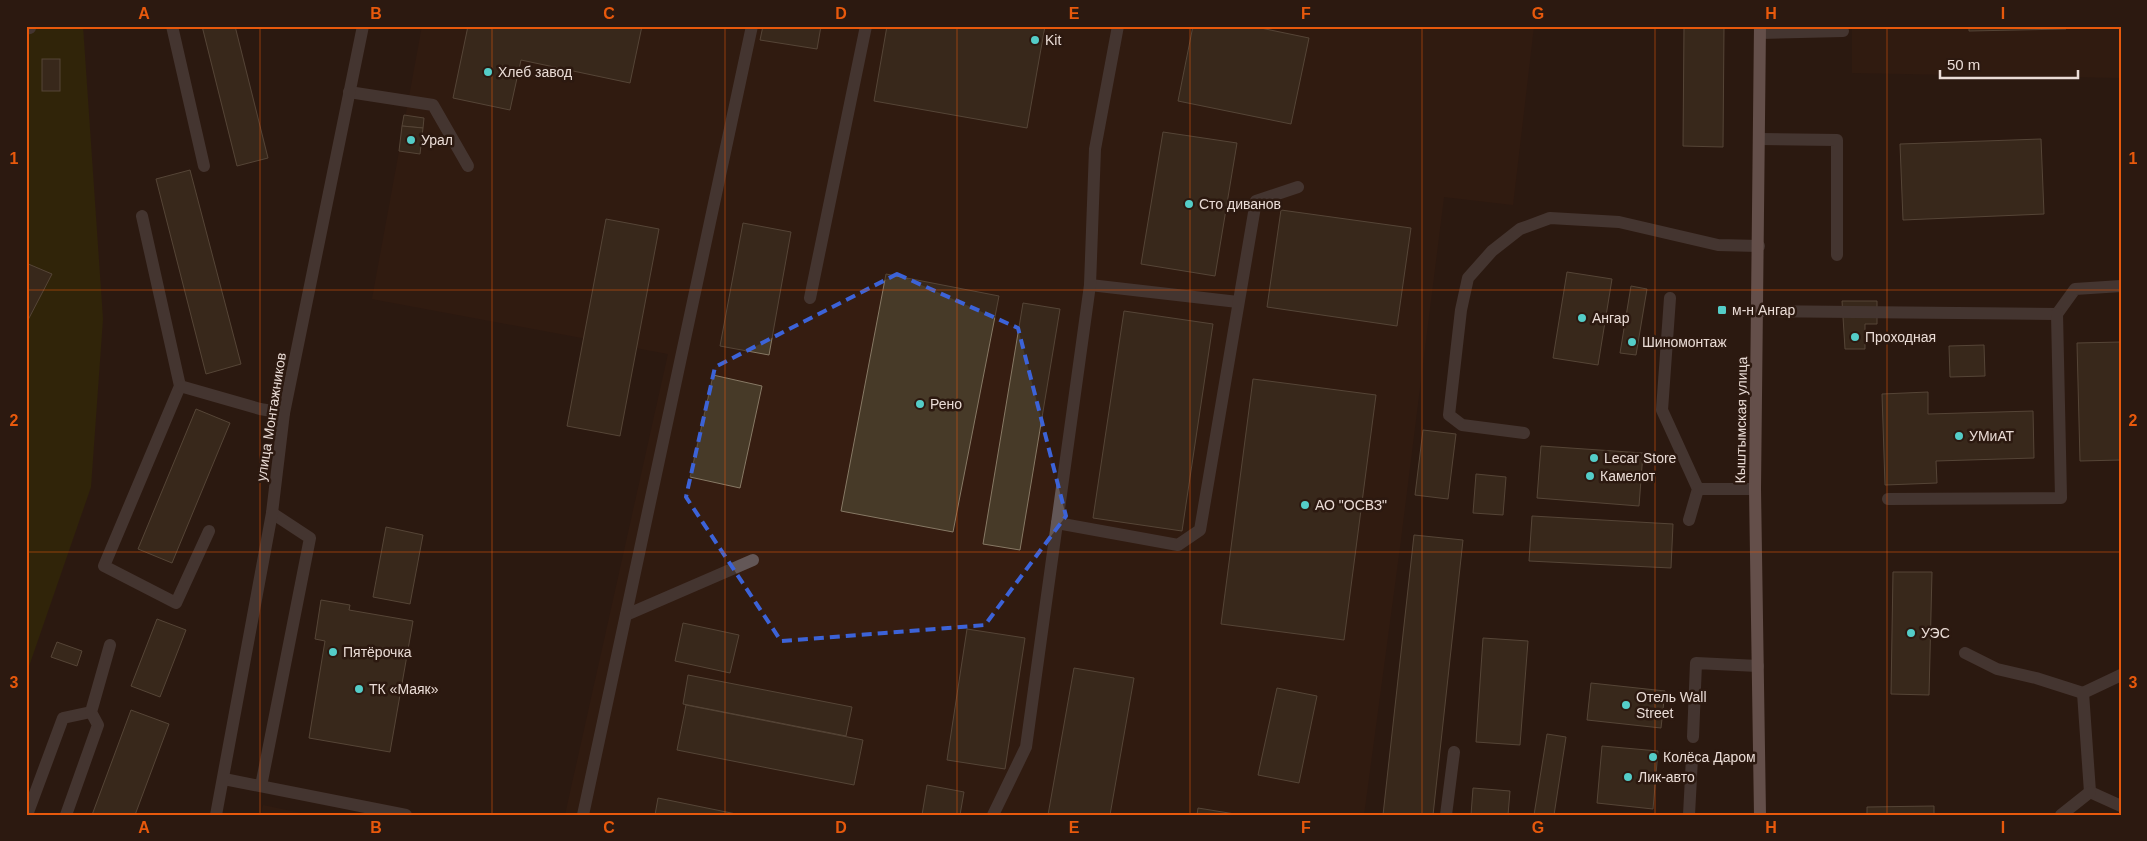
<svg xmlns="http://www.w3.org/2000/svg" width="2147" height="841" viewBox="0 0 2147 841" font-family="Arial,sans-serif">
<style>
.built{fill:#361d11}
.green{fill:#353100}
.building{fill:#473a28;stroke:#877965}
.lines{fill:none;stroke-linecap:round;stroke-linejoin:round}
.minor{stroke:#635757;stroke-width:12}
.major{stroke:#a89090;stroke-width:12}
.marked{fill:none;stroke:#3c63d8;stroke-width:4;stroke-dasharray:10 6;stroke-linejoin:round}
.grid{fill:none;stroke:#e8590c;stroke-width:1;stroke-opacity:0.55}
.poi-dot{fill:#54cdc8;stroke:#2c1910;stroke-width:2}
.labels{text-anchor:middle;stroke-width:5;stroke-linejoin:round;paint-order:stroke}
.poi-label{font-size:14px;fill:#eadcd6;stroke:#2c1910;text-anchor:start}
.street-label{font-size:14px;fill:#eadcd6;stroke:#2c1910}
.neatline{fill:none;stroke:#e8590c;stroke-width:2}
.grid-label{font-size:16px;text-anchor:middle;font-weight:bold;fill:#e8590c}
</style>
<rect width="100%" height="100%" fill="#2c1910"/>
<g class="built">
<path d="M 422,26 L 1534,26 L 1513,205 L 1444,197 L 1400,547 L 1364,815 L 565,815 L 668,354 L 372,299 Z"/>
<path d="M 1852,26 L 2121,26 L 2121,78 L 1852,73 Z"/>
<path d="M 263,805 L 310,815 L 261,815 Z"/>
</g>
<path class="green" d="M 26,26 L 83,26 L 103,319 L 91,487 L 26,675 Z"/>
<g class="building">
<path d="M 202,26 L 235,26 L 268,158 L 237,166 Z"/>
<path d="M 468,26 L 642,26 L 630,83 L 521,60 L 510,110 L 453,98 Z"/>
<path d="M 763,26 L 821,26 L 817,49 L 760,40 Z"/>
<path d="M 887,26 L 1045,26 L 1027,128 L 874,101 Z"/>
<path d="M 1193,26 L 1251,26 L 1309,38 L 1291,124 L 1178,101 Z"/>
<path d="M 1684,26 L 1724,26 L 1723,147 L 1683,146 Z"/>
<path d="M 1969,26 L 2066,26 L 2066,29 L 1969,31 Z"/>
<rect x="42" y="59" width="18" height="32"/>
<path d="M 404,115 L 424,118 L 423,128 L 402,126 Z"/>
<path d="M 402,126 L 423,128 L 420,154 L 399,151 Z"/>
<path d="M 1163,132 L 1237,143 L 1215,276 L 1141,264 Z"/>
<path d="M 2041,139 L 2044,214 L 1903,220 L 1900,144 Z"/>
<path d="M 190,170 L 241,364 L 206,374 L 156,179 Z"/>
<path d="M 1281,210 L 1411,228 L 1397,326 L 1267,307 Z"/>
<path d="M 606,219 L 659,229 L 620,436 L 567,426 Z"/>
<path d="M 743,223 L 791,232 L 769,355 L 720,346 Z"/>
<path d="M 26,263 L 52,274 L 28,320 L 26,320 Z"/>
<path d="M 1567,272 L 1612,279 L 1598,365 L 1553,358 Z"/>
<path d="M 886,274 L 999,296 L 953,532 L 841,511 Z"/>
<path d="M 1631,286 L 1647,289 L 1636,355 L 1620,353 Z"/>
<path d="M 1842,301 L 1877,301 L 1877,324 L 1865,324 L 1865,349 L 1845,349 Z"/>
<path d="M 1023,303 L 1060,309 L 1020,550 L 983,544 Z"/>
<path d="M 1124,311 L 1213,324 L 1182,531 L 1093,518 Z"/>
<path d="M 2121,342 L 2121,460 L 2080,461 L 2077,343 Z"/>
<path d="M 1984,345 L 1985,376 L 1950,377 L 1949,346 Z"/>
<path d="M 713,375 L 762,386 L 740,488 L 690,477 Z"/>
<path d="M 1253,379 L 1376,395 L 1344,640 L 1221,624 Z"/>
<path d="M 1928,392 L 1928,414 L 2033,411 L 2034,458 L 1936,461 L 1937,483 L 1885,485 L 1882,394 Z"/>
<path d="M 196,409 L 230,423 L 172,563 L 138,549 Z"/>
<path d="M 1423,430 L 1456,434 L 1448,499 L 1415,495 Z"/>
<path d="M 1541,446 L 1643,453 L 1639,506 L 1537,498 Z"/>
<path d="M 1476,474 L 1506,477 L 1503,515 L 1473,513 Z"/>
<path d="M 1532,516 L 1673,524 L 1671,568 L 1529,561 Z"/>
<path d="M 386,527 L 423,535 L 410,604 L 373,597 Z"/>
<path d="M 1414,535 L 1463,540 L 1433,815 L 1383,815 Z"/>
<path d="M 1893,572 L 1932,572 L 1929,695 L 1891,694 Z"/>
<path d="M 321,600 L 350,605 L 349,610 L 413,621 L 390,752 L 309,738 L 325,641 L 315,639 Z"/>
<path d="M 157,619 L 186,630 L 160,697 L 131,686 Z"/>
<path d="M 683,623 L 739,635 L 730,673 L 675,661 Z"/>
<path d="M 967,629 L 1025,638 L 1005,769 L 947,760 Z"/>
<path d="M 1483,638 L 1528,641 L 1520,745 L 1476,742 Z"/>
<path d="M 57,642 L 82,651 L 77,666 L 51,657 Z"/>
<path d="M 1074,668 L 1134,678 L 1110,815 L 1048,815 Z"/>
<path d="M 688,675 L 852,707 L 846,736 L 683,704 Z"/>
<path d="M 1591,683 L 1665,691 L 1661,728 L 1587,720 Z"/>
<path d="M 1277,688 L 1317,696 L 1299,783 L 1258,775 Z"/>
<path d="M 686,705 L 863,740 L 854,785 L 677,750 Z"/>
<path d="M 131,710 L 169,724 L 135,815 L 92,815 Z"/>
<path d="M 1547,734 L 1566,737 L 1554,815 L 1534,815 Z"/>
<path d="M 1602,746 L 1658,751 L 1653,809 L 1597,803 Z"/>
<path d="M 927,785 L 964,792 L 960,815 L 922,815 Z"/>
<path d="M 1473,788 L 1510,791 L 1508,815 L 1471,815 Z"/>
<path d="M 658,798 L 741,815 L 655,815 Z"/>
<path d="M 1934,806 L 1934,815 L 1867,815 L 1867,807 Z"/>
<path d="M 1198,808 L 1241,815 L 1197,815 Z"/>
</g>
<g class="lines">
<g class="minor">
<path d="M 172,26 L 204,166"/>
<path d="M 26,29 L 30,28"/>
<path d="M 1760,33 L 1843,31"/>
<path d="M 349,92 L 433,105 L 468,166"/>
<path d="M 1760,139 L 1837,140 L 1837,255"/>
<path d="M 142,216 L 180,386 L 104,566 L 176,603 L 209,531"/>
<path d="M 1090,285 L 1238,302"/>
<path d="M 810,298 L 866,26"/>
<path d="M 1670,298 L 1662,410 L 1698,489 L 1689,520"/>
<path d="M 1758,311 L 2057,314 L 2075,289 L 2121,286"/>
<path d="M 180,386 L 260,409 L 284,413"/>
<path d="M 1524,433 L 1462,425 L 1449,415 L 1461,310 L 1468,278 L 1492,251 L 1520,229 L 1550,218 L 1619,222 L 1718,245 L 1759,246"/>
<path d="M 1698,489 L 1755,489"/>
<path d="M 1888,499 L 2061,498 L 2057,314"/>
<path d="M 1057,523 L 1178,545 L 1200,530 L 1256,201 L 1298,187"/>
<path d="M 626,615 L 753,560"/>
<path d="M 1965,653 L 1997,669 L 2036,678 L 2083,693"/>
<path d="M 1693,737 L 1696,663 L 1758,666"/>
<path d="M 224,779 L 406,815"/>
<path d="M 261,786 L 310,538 L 272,513"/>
<path d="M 2090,792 L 2083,693 L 2121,675"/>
<path d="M 2090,792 L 2121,806"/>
<path d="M 27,815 L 63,718 L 91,712"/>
<path d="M 66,815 L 98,725 L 91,712 L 110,645"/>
<path d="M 216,815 L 272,513 L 284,413 L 363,26"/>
<path d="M 583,815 L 752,26"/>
<path d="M 993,815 L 1026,747 L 1090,285 L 1095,149 L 1118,26"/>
<path d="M 1446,815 L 1454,752"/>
<path d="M 1689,815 L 1692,758"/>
<path d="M 2061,815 L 2090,792"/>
</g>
<path class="major" d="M 1760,815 L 1755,489 L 1760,26"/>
</g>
<path d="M0 0H2147V841H0ZM 897,274 L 1018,328 L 1066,516 L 985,625 L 781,641 L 686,497 L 715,367 Z" fill="#2c1910" fill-opacity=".55" fill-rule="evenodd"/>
<path class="marked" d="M 897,274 L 1018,328 L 1066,516 L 985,625 L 781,641 L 686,497 L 715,367 Z"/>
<path class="grid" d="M 260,26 L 260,815M 492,26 L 492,815M 725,26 L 725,815M 957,26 L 957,815M 1190,26 L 1190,815M 1422,26 L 1422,815M 1655,26 L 1655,815M 1887,26 L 1887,815M 26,290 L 2121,290M 26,552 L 2121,552"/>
<g class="poi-dot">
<circle cx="1035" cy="40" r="5"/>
<circle cx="488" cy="72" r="5"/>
<circle cx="411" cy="140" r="5"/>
<circle cx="1189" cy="204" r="5"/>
<rect x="1717" y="305" width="10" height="10" rx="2.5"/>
<circle cx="1582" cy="318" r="5"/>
<circle cx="1855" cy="337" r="5"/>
<circle cx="1632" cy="342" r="5"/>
<circle cx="920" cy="404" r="5"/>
<circle cx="1959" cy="436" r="5"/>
<circle cx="1594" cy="458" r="5"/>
<circle cx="1590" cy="476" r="5"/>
<circle cx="1305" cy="505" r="5"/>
<circle cx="1911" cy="633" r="5"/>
<circle cx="333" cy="652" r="5"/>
<circle cx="359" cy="689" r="5"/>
<circle cx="1626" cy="705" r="5"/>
<circle cx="1653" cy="757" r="5"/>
<circle cx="1628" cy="777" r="5"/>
</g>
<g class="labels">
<g class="poi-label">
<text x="1045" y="45">Kit</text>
<text x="498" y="77">Хлеб завод</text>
<text x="421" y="145">Урал</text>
<text x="1199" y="209">Сто диванов</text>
<text x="1732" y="315">м-н Ангар</text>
<text x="1592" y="323">Ангар</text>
<text x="1865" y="342">Проходная</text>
<text x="1642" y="347">Шиномонтаж</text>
<text x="930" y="409">Рено</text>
<text x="1969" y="441">УМиАТ</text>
<text x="1604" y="463">Lecar Store</text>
<text x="1600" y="481">Камелот</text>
<text x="1315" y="510">АО "ОСВЗ"</text>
<text x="1921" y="638">УЭС</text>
<text x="343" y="657">Пятёрочка</text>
<text x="369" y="694">ТК «Маяк»</text>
<text x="1636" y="702">Отель Wall<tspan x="1636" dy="16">Street</tspan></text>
<text x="1663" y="762">Колёса Даром</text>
<text x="1638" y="782">Лик-авто</text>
</g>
<g class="street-label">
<text transform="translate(271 417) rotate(-81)" y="5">улица Монтажников</text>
<text transform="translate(1741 420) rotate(-89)" y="5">Кыштымская улица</text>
</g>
</g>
<rect width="2147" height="841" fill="none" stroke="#2c1910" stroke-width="55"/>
<path d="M1940 70v8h138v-8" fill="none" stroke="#eadcd6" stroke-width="2.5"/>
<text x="1947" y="70" font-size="15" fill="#eadcd6" stroke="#2c1910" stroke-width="4" paint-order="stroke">50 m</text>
<rect x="28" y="28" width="2092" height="786" class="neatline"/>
<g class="grid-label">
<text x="144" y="19">A</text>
<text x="376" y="19">B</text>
<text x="609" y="19">C</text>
<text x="841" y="19">D</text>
<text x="1074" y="19">E</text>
<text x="1306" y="19">F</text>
<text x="1538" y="19">G</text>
<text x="1771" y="19">H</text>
<text x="2003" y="19">I</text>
<text x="14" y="164">1</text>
<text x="2133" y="164">1</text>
<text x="14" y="426">2</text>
<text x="2133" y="426">2</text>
<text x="14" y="688">3</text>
<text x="2133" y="688">3</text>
<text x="144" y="833">A</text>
<text x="376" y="833">B</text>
<text x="609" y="833">C</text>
<text x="841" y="833">D</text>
<text x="1074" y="833">E</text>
<text x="1306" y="833">F</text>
<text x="1538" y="833">G</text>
<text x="1771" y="833">H</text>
<text x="2003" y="833">I</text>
</g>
</svg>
